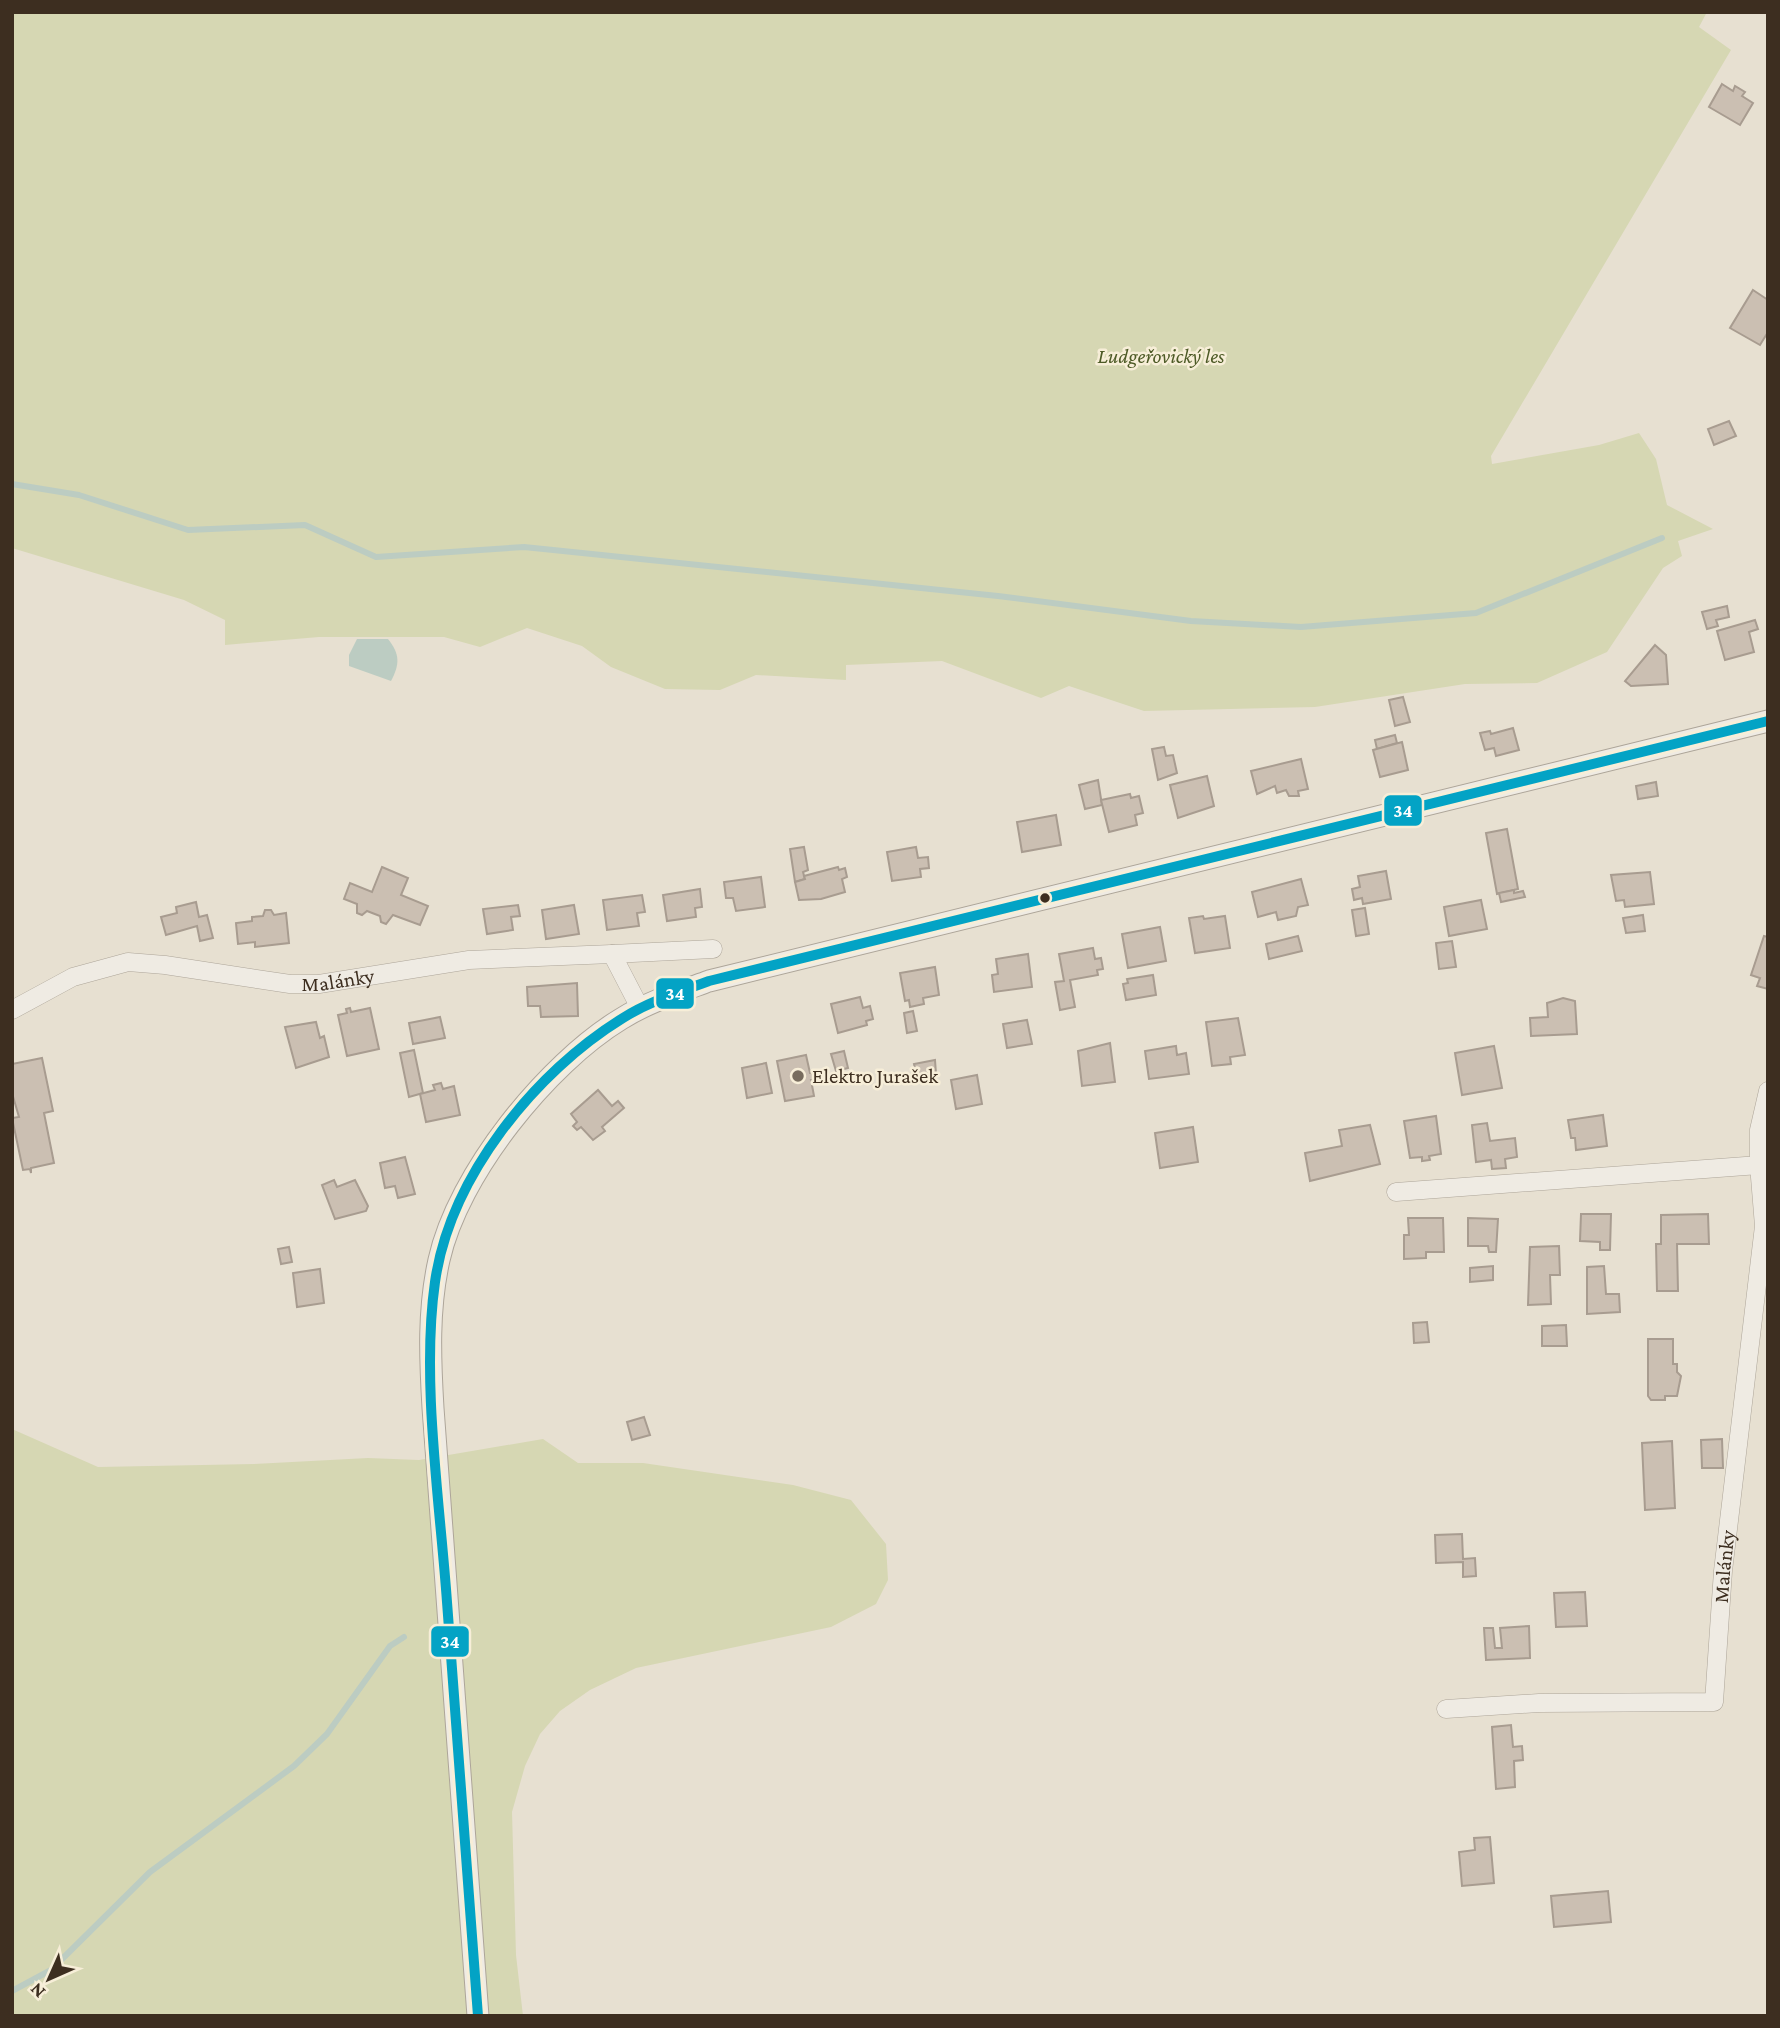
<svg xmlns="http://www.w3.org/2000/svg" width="1780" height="2028" viewBox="0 0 1780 2028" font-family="'Crimson Pro',serif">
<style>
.green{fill:#d6d7b3}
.water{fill:#bcccc2}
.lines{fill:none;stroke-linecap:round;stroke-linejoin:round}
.stream{stroke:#bcccc2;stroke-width:6}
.building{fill:#cbbfb2;stroke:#a89c90;stroke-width:2}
.minor-casing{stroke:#ada599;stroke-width:19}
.tertiary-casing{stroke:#ada599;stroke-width:23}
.minor{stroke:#efebe3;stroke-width:18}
.tertiary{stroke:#efebe3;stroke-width:21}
.bus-1-casing{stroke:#f7eed8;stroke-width:16}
.bus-1{stroke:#03a3c5;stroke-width:10}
.bus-dot{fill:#3d2e20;stroke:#f7eed8;stroke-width:2.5}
.poi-dot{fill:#786c5e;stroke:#f7eed8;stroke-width:2.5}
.labels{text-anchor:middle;stroke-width:5;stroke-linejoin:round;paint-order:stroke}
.park-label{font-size:21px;font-style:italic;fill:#4d5a26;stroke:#f7eed8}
.street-label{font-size:21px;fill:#3d2e20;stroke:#f7eed8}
.poi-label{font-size:21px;fill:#3d2e20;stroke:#f7eed8;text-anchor:start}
.line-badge{stroke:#f7eed8;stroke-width:2.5}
.badge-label{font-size:19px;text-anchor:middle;font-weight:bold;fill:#fff}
</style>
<rect width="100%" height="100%" fill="#e7e0d1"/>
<g class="green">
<path d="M 12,12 L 1707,12 L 1699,27 L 1731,50 L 1491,456 L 1492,464 L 1599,445 L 1639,433 L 1656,459 L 1667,505 L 1713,529 L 1678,541 L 1682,556 L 1663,568 L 1607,652 L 1537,683 L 1465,684 L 1315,707 L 1144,711 L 1069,686 L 1041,698 L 942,661 L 846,665 L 846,680 L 756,675 L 720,690 L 665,689 L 611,667 L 582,646 L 527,628 L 480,647 L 444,637 L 319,637 L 225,645 L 225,620 L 184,600 L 12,548 Z"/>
<path d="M 12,1429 L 98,1467 L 254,1464 L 368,1458 L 419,1460 L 543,1439 L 578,1463 L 643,1463 L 793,1485 L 851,1500 L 886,1544 L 888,1580 L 876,1604 L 831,1627 L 636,1668 L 590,1690 L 560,1711 L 540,1734 L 525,1766 L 512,1812 L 516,1955 L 523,2016 L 12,2016 Z"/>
</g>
<path class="water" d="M 357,639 L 388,639 C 400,654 400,664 391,681 L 349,666 L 349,655 Z"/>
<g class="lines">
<g class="stream">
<path d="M 12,484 L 79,495 L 188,530 L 305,525 L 376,557 L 524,547 L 998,596 L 1191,621 L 1301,627 L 1476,613 L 1662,538"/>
<path d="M 12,1991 L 51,1970 L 150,1872 L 294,1766 L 327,1734 L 390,1646 L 404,1637"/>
</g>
</g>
<g class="building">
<path d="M 1722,84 L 1733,91 L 1735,86 L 1745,92 L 1742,96 L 1753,103 L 1740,125 L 1709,107 Z"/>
<path d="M 1753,290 L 1768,300 L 1768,332 L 1760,345 L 1730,328 Z"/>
<path d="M 1729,421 L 1736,436 L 1714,445 L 1708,429 Z"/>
<path d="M 1727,606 L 1729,617 L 1716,620 L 1718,626 L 1707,629 L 1702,612 Z"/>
<path d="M 1755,620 L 1758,629 L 1749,632 L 1754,652 L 1725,660 L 1717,631 Z"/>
<path d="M 1655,645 L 1666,655 L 1668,684 L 1631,686 L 1625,681 Z"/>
<path d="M 1403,697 L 1410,722 L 1395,726 L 1389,700 Z"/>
<path d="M 1513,728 L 1519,750 L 1496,756 L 1494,748 L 1485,750 L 1480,733 L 1490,731 L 1491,734 Z"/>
<path d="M 1395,735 L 1397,743 L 1377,749 L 1375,740 Z"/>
<path d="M 1402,742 L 1408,770 L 1380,777 L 1373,750 Z"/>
<path d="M 1164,747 L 1166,756 L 1173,755 L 1177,773 L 1158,780 L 1152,749 Z"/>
<path d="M 1301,759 L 1308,789 L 1298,791 L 1299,796 L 1289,796 L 1286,790 L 1277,793 L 1275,786 L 1257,794 L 1251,771 Z"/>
<path d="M 1207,776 L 1214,806 L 1178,818 L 1170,785 Z"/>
<path d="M 1098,780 L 1102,805 L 1085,809 L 1079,785 Z"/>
<path d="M 1656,782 L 1658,796 L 1638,799 L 1636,786 Z"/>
<path d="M 1130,794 L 1131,798 L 1139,796 L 1143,813 L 1135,815 L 1137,825 L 1109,832 L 1101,800 Z"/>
<path d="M 1056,815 L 1061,845 L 1022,852 L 1017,822 Z"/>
<path d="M 1507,829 L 1518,889 L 1497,894 L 1486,833 Z"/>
<path d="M 804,847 L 808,870 L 803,872 L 805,879 L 795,882 L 790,849 Z"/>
<path d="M 916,847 L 918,858 L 928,857 L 929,868 L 920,869 L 921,877 L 892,881 L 887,852 Z"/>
<path d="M 382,867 L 408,878 L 401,895 L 428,906 L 420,925 L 393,915 L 386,924 L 381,922 L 380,916 L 367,911 L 362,915 L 357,913 L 357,904 L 344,899 L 350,883 L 372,892 Z"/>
<path d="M 838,867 L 839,870 L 845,868 L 847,877 L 842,879 L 845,892 L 821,899 L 799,900 L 795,882 L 805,879 L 804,876 Z"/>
<path d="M 1386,871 L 1391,899 L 1363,904 L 1362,898 L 1354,900 L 1352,889 L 1360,887 L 1358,876 Z"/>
<path d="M 1650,872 L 1654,904 L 1625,907 L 1624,900 L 1616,901 L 1611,875 Z"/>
<path d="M 761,877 L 765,907 L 736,911 L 733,898 L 726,898 L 724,882 Z"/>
<path d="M 1301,879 L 1308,905 L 1298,907 L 1296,916 L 1278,920 L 1276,912 L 1258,917 L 1252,892 Z"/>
<path d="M 700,889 L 702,907 L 695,908 L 696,917 L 667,921 L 663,895 Z"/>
<path d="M 1514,890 L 1514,893 L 1523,891 L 1525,897 L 1501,902 L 1499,893 Z"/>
<path d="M 642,895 L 645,912 L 637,913 L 639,926 L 607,930 L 603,900 Z"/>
<path d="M 1481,900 L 1487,929 L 1449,936 L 1444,907 Z"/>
<path d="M 196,902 L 199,917 L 207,915 L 213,938 L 200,941 L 197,926 L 166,935 L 161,917 L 177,913 L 176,907 Z"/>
<path d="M 518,905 L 520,916 L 511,917 L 513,930 L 487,934 L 483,909 Z"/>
<path d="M 574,905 L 579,934 L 546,939 L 542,910 Z"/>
<path d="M 1365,908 L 1369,934 L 1356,936 L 1352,910 Z"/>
<path d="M 265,910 L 271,910 L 274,915 L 286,913 L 289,943 L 255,947 L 255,942 L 238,944 L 236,923 L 252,921 L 252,917 L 263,916 Z"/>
<path d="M 1643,915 L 1645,931 L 1626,933 L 1623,918 Z"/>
<path d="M 1203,916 L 1204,919 L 1225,916 L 1230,948 L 1195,953 L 1189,918 Z"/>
<path d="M 1160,927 L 1166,961 L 1128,968 L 1122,934 Z"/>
<path d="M 1298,936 L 1302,951 L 1269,959 L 1266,944 Z"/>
<path d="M 1764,936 L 1768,937 L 1768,989 L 1757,986 L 1760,978 L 1751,975 Z"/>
<path d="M 1452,941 L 1456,967 L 1439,969 L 1436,943 Z"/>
<path d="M 1093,948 L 1095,959 L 1101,958 L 1103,969 L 1097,970 L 1098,975 L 1070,980 L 1075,1007 L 1060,1010 L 1055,982 L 1064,981 L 1059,954 Z"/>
<path d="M 1028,954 L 1032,987 L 994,992 L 992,975 L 998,974 L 996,959 Z"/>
<path d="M 935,967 L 939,995 L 923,998 L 924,1004 L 910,1007 L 909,1000 L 905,1001 L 900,973 Z"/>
<path d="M 1153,975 L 1156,995 L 1126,1000 L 1123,984 L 1128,983 L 1127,979 Z"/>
<path d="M 577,983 L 578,1016 L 541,1017 L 540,1006 L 528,1006 L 527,987 Z"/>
<path d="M 860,997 L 863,1008 L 870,1006 L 873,1019 L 866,1021 L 867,1025 L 838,1033 L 831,1004 Z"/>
<path d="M 1563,998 L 1575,1001 L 1577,1034 L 1531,1036 L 1530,1018 L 1548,1017 L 1547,1003 Z"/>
<path d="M 350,1008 L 351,1012 L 370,1008 L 379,1049 L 347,1056 L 338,1015 L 347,1013 L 346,1009 Z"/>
<path d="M 913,1011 L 917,1031 L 907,1033 L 904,1013 Z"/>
<path d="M 440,1017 L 445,1038 L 413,1044 L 409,1023 Z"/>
<path d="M 1238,1018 L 1245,1055 L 1230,1057 L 1231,1064 L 1212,1066 L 1206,1022 Z"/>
<path d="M 1027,1020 L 1032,1044 L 1007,1048 L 1003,1024 Z"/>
<path d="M 316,1022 L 320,1038 L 324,1036 L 329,1057 L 296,1068 L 285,1027 Z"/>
<path d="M 1110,1043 L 1115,1082 L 1082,1086 L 1078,1051 Z"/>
<path d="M 1176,1046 L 1177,1055 L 1186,1053 L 1189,1074 L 1149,1079 L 1145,1051 Z"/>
<path d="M 1494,1046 L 1502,1088 L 1462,1095 L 1455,1053 Z"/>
<path d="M 414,1050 L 423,1093 L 409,1097 L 400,1053 Z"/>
<path d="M 844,1051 L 848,1068 L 836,1071 L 831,1054 Z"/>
<path d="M 806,1055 L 810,1073 L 814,1073 L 815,1080 L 811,1080 L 814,1096 L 785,1101 L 777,1061 Z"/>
<path d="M 42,1058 L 53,1111 L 44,1113 L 54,1163 L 31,1168 L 31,1173 L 30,1169 L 23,1170 L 12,1118 L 19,1117 L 12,1093 L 12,1064 Z"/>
<path d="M 935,1060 L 936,1074 L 917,1077 L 914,1064 Z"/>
<path d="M 766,1063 L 772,1093 L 747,1098 L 742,1068 Z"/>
<path d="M 977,1075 L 982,1104 L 956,1109 L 951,1080 Z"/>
<path d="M 441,1083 L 443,1089 L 454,1086 L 460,1115 L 426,1122 L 420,1094 L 435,1090 L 433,1085 Z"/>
<path d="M 598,1090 L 612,1106 L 618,1101 L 624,1108 L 602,1127 L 605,1131 L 593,1140 L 581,1127 L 577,1130 L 573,1126 L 577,1122 L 571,1114 Z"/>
<path d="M 1603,1115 L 1607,1146 L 1576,1150 L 1575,1138 L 1571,1138 L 1568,1120 Z"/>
<path d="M 1436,1116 L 1441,1154 L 1429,1156 L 1430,1160 L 1422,1161 L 1422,1157 L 1410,1158 L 1404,1121 Z"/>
<path d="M 1487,1123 L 1490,1141 L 1515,1138 L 1517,1157 L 1505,1159 L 1506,1168 L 1492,1169 L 1491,1160 L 1476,1162 L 1472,1125 Z"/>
<path d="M 1370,1125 L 1380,1164 L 1310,1181 L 1305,1153 L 1342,1146 L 1339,1130 Z"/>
<path d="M 1193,1127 L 1198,1162 L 1160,1168 L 1155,1133 Z"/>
<path d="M 405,1157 L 415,1194 L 398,1198 L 395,1186 L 385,1188 L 380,1163 Z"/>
<path d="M 334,1180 L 337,1187 L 355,1180 L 368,1206 L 366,1211 L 335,1219 L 322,1185 Z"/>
<path d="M 1581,1214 L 1611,1214 L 1610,1250 L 1600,1250 L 1600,1242 L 1580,1241 Z"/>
<path d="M 1708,1214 L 1709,1244 L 1677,1244 L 1678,1291 L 1657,1291 L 1656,1244 L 1661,1244 L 1661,1215 Z"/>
<path d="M 1408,1218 L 1443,1218 L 1444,1252 L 1426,1252 L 1426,1258 L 1404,1259 L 1404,1235 L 1409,1235 Z"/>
<path d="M 1468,1218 L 1498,1219 L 1496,1252 L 1489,1252 L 1488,1246 L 1468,1246 Z"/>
<path d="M 1559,1246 L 1560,1275 L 1550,1275 L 1551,1304 L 1528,1305 L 1530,1247 Z"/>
<path d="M 289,1247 L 292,1262 L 281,1264 L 278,1249 Z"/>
<path d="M 1493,1266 L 1493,1280 L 1470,1282 L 1470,1268 Z"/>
<path d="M 1604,1266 L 1606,1294 L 1619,1294 L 1620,1312 L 1587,1314 L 1587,1267 Z"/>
<path d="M 320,1269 L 324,1303 L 297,1307 L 293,1273 Z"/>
<path d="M 1427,1322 L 1429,1342 L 1414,1343 L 1413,1323 Z"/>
<path d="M 1566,1325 L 1567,1346 L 1542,1346 L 1542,1326 Z"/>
<path d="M 1648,1339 L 1673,1339 L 1673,1364 L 1677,1364 L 1677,1372 L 1681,1376 L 1677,1396 L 1665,1396 L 1665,1400 L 1651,1400 L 1648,1396 Z"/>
<path d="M 644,1417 L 650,1435 L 632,1440 L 627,1422 Z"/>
<path d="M 1722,1439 L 1723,1468 L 1702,1468 L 1701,1440 Z"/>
<path d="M 1672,1441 L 1675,1508 L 1645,1510 L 1642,1443 Z"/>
<path d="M 1462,1534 L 1463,1559 L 1475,1558 L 1476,1576 L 1463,1577 L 1463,1562 L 1436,1563 L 1435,1535 Z"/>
<path d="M 1585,1592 L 1587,1626 L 1556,1627 L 1554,1593 Z"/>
<path d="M 1529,1626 L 1530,1658 L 1486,1660 L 1484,1628 L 1493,1628 L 1495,1648 L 1502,1648 L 1500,1628 Z"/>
<path d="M 1511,1725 L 1513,1747 L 1522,1746 L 1523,1760 L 1514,1761 L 1515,1787 L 1496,1789 L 1492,1727 Z"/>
<path d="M 1490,1837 L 1494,1883 L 1462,1886 L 1459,1852 L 1475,1850 L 1474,1838 Z"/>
<path d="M 1608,1891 L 1611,1922 L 1554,1927 L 1551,1896 Z"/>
</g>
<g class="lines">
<defs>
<g id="minor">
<path d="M 612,954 L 713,949"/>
<path id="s1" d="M 12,1010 L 73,977 L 128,962 L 165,965 L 290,984 L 319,984 L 469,960 L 612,954 L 640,1008"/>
<path d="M 1396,1192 L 1759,1165 L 1759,1130 L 1768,1091"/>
<path id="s2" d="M 1446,1709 L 1539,1703 L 1714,1702 L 1723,1571 L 1764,1226 L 1759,1165 L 1768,1162"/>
</g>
<path id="tertiary" d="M 478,2016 L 433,1408 C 430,1358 428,1309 439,1260 C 458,1174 547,1064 621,1019 C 648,1002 679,992 709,981 L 1768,721"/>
</defs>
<use href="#minor" class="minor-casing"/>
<use href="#tertiary" class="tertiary-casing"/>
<use href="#minor" class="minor"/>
<use href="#tertiary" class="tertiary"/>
<defs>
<path id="bus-1" d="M 478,2016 C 468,1878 458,1740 447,1602 C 440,1503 421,1380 435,1282 C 450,1177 535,1072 623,1018 C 650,1001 680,992 709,981 L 1768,721"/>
</defs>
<use href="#bus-1" class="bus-1-casing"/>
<use href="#bus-1" class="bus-1"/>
</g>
<circle class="bus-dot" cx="1045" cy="898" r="6"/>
<circle class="poi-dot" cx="798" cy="1076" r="7"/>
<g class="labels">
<g class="park-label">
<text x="1161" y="363">Ludgeřovický les</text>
</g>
<g class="street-label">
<text dy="7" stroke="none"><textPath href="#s1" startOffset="338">Malánky</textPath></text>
<text dy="7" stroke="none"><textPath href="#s2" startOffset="404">Malánky</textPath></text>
</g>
<g class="poi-label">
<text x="812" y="1083">Elektro Jurašek</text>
</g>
</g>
<g class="line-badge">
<rect x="1383" y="794" width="40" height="33" rx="7" fill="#03a3c5"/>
<rect x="655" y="977" width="40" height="33" rx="7" fill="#03a3c5"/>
<rect x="430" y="1625" width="40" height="33" rx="7" fill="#03a3c5"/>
</g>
<g class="badge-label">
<text x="1403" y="817">34</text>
<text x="675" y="1000">34</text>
<text x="450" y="1648">34</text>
</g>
<rect width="1780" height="2028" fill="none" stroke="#3d2e20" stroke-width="28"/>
<g transform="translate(49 1979) rotate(225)" stroke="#f7eed8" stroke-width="5" paint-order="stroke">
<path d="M0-5L12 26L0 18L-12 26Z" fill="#3d2e20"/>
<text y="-10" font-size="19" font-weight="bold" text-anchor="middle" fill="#3d2e20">N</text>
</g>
</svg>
